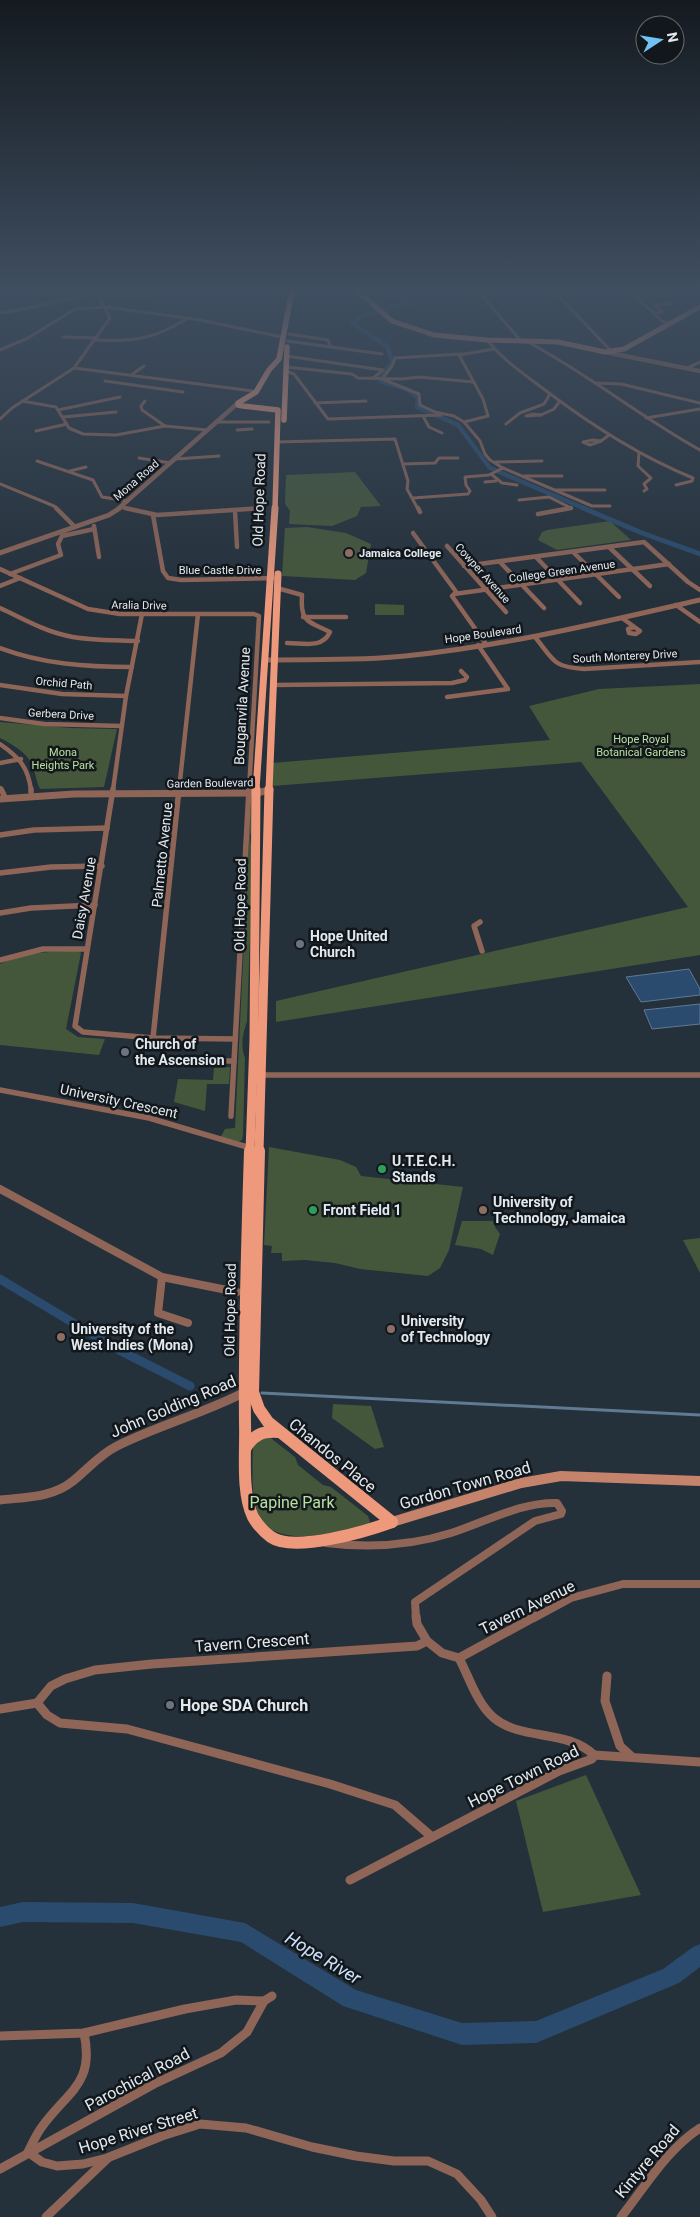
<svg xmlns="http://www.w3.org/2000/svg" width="700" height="2217" viewBox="0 0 700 2217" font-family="Roboto,sans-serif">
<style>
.green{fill:#45573a}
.water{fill:#2a4b6d;stroke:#617a94}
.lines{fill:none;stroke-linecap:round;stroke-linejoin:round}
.stream{stroke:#617a94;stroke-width:3}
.canal-far2{stroke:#2a4b6d;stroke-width:4.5}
.canal-far1{stroke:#2a4b6d;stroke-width:5}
.canal{stroke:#2a4b6d;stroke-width:9}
.river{fill:#2a4b6d;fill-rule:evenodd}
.minor-far4{stroke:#8f6557;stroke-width:3}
.minor-far3{stroke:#8f6557;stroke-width:4.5}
.minor-far2{stroke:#8f6557;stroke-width:5.5}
.minor-far1{stroke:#8f6557;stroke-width:8}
.minor{stroke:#8f6557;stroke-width:9}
.tertiary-far3{stroke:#8f6557;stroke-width:4.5}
.tertiary-far2{stroke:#8f6557;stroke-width:5}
.tertiary-far1{stroke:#8f6557;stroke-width:7}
.tertiary{stroke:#8f6557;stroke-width:9}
.secondary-far1{stroke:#c5836c;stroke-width:5}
.secondary{stroke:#c5836c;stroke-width:10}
.primary-far3{stroke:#ee997c;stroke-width:5.5}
.primary-far2{stroke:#ee997c;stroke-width:7}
.primary-far1{stroke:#ee997c;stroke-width:9}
.primary{stroke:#ee997c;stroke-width:12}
.education-dot{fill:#8d6e63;stroke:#12171c;stroke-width:2}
.worship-dot{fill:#6b7280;stroke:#12171c;stroke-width:2}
.leisure-dot{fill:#2e9e5b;stroke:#12171c;stroke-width:2}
.labels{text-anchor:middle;stroke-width:5;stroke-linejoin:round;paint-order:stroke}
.far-street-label{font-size:11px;fill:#e1e9ef;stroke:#12171c}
.far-poi-label{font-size:11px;font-weight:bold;fill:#e1e9ef;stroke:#12171c;text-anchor:start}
.far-park-label{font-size:11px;fill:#b8e19e;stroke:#12171c}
.street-label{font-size:14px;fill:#e1e9ef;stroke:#12171c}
.poi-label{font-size:14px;font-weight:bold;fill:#e1e9ef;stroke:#12171c;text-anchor:start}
.near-street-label{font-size:16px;fill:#e1e9ef;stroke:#12171c}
.near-park-label{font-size:16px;fill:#b8e19e;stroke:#12171c}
.near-poi-label{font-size:16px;font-weight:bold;fill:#e1e9ef;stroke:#12171c;text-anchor:start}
.near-water-label{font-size:18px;font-style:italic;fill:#cce1f9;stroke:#12171c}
</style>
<rect width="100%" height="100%" fill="#24303a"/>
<g class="green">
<path d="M 98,290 L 150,290 L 155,291 L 152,302 L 106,301 Z"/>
<path d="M 355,472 L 381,506 L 361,507 L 357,516 L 332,526 L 289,524 L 290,511 L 285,504 L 286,475 Z"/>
<path d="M 610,521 L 631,540 L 557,550 L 538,540 L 542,532 L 547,530 Z"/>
<path d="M 307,527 L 346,533 L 371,544 L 366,573 L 355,580 L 282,576 L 285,528 Z"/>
<path d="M 375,604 L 404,605 L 404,615 L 375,615 Z"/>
<path d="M 700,684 L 700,955 L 276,1022 L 276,1001 L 688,907 L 581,762 L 272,786 L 272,763 L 550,740 L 529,706 L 599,689 Z"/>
<path d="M 0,722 L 71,728 L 117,729 L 104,787 L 40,789 C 37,783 36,777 34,770 C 30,754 14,745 0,738 Z"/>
<path d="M 252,795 L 254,827 C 248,834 250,843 253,851 L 247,1021 C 243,1034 240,1045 245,1058 L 243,1135 L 242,1140 L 238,1142 L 220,1138 L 225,1129 L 235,1128 L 251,796 Z"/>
<path d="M 78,951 L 81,953 L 66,1029 L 78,1037 L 105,1039 L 99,1055 L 0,1045 L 0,964 C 29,951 47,952 78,951 Z"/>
<path d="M 230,1067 L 229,1084 L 207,1084 L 205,1111 L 174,1102 L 178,1079 L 213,1080 L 214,1068 Z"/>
<path d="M 269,1147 L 340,1160 L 356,1167 L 361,1176 L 463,1187 L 449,1250 L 440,1268 L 428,1276 L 360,1269 L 335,1263 L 305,1260 L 282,1261 L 282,1253 L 271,1253 L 272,1246 L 264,1245 Z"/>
<path d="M 462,1221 L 493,1221 L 495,1227 L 500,1234 L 493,1255 L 481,1249 L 455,1245 Z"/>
<path d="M 700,1238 L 700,1273 L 683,1240 Z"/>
<path d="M 333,1404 L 371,1406 L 384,1447 L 375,1449 L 332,1418 Z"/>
<path d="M 268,1436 L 295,1457 L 298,1465 L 323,1485 L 331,1487 L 368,1516 L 370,1522 C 360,1533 341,1532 327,1534 C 246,1546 252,1505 253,1442 Z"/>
<path d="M 586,1775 L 641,1895 L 543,1912 L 516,1801 Z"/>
</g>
<g class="water">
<path d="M 689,969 L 700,989 L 700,995 L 641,1002 L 626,977 Z"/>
<path d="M 700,1004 L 700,1024 L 652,1029 L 644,1010 Z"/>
</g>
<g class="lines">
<path class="stream" d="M 262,1393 L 700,1415"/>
<path class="canal-far2" d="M 367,290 L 402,298 L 409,303 L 362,316 L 352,323 L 388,347 L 392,362 L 380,378 L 380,381 L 409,390 L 418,398 L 417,407 L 458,425 L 490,468 L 586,509"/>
<path class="canal-far1" d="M 583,508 L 642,533 L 700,554"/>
<path class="canal" d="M 0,1279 L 117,1349 L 190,1386"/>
<path class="river" d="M 23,1902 L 133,1903 L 245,1923 L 356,1990 L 462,2023 L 536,2021 L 663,1969 L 693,1947 L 700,1944 L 700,1967 L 679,1983 L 536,2043 L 462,2045 L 343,2006 L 241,1942 L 133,1923 L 23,1922 L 0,1927 L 0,1907 Z"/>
<g class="minor-far4">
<path d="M 477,290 L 521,341"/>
<path d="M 553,290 L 611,351"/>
<path d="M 629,290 L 662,321 L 670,324"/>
<path d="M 0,313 C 34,309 65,297 99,293"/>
<path d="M 654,313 L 663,312 L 655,305 L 671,304"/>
<path d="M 289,334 L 328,340 L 330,346"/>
<path d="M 63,337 L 97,338"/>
<path d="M 95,340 C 134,342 155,339 188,318"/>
<path d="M 487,340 C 503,360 524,374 545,390 C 591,425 639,456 693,478 L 692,481 L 676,485"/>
<path d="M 287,341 L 382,354"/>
<path d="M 526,341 C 587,373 640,417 700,450"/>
<path d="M 0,350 L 28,338 L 75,309 L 107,307 L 200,320 L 282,337"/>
<path d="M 461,354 L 395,358 L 392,366 L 382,379 L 419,394 L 420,405 L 435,412 L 454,416 L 464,422 L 480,441 L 485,454 L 490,460 L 503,468 L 592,506 L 610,506"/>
<path d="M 286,356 L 383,370 L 373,378"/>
<path d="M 286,367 L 352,374 L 358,378 L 402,379 L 419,377 L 474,382"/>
<path d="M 74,368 L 253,391"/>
<path d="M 687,368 L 700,362"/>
<path d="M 286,371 L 294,374 L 328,419 L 441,415"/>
<path d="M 131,375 L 144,366"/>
<path d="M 105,381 L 183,392"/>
<path d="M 595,383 L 621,384 L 700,403"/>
<path d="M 22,401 L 56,407 L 69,428 L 83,434 L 116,435 L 165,426 L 207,430"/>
<path d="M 145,401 L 141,406 L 142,410 L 165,426"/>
<path d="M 315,403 L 366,401"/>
<path d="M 58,410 L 120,397"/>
<path d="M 533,414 L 541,415 L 526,416 Z"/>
<path d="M 541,415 L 554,409 L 560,401"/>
<path d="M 423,416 L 429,427 L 442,433"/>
<path d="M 63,417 L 116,412"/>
<path d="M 646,418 L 700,409"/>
<path d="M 0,419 L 12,408 L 74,368 L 110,318 L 96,290"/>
<path d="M 215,422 L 269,422"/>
<path d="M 464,422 L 488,416 L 483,399 L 459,355 L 494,349"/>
<path d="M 506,424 L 520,413 L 544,404 L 550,394"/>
<path d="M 237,430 L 252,429"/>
<path d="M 36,431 L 67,424"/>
<path d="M 593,440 L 601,441 L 590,445 L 583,442 Z"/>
<path d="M 601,441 L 609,435"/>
<path d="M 276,442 L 395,439 L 408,481 L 407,489 L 418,509"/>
<path d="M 639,453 L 638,466 L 651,478 L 644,484 L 647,489 L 644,491"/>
<path d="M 139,458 L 171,463"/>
<path d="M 176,459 L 219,456"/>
<path d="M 37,461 L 93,480 L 102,497 L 128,501"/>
<path d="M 495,462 L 542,461"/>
<path d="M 403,464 L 435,463 L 439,458 L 458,458"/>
<path d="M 70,471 L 86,467"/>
<path d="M 491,474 L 502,483 L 517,485"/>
<path d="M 524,476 L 562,476"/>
<path d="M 485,482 L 496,481"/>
<path d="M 0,484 L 54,506 L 57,509"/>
<path d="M 556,490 L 605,490"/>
<path d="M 413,498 L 468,494 L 470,491 L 466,485 L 465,477 L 489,475 L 503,468"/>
<path d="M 519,500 L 549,497 L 571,508"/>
<path d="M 121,507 L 131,509"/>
<path d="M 245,509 L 263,508"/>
<path d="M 564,509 L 571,508"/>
</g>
<g class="minor-far3">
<path d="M 56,508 L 75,527"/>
<path d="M 125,508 L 157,515 L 263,508"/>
<path d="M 418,508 L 420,512"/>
<path d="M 235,511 L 237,547"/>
<path d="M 538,514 L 571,508"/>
<path d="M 153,515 L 163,571 L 168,578 L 181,580 L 277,578"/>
<path d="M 94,526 L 99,557"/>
<path d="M 413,533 L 457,593"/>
<path d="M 447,546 L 506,612"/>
<path d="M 609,547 L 650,586"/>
<path d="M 573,552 L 619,597"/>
<path d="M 536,557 L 580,603"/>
<path d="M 500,562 L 544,608"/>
<path d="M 464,566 L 644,542 L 688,582 L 700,590"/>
<path d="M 0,569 L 88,609 L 120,614 L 254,614 L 259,616 L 249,790"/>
<path d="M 10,574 L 61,555 L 58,544 L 62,536 L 94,529"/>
<path d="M 0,586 L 20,578"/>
<path d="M 277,588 L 302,595 C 300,623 308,621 330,632 C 322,649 304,643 287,643"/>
<path d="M 676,605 L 700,622"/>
<path d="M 0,608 C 22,618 44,631 68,636 C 91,641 115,640 138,641"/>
<path d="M 303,617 L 346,617"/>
<path d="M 622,618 L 640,631 L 636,634 L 629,633 L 628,629 L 634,627"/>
<path d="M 535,637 C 554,660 552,667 584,669 L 700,662"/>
<path d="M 486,644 L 452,596 L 454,594 L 669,564"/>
<path d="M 0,648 C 43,664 86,667 132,667"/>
<path d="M 0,685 L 62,694 L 126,696"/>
<path d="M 274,685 L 452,683 L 465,680 L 467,677 L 461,671"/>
<path d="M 447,697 L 508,689 L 478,645"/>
<path d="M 0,718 L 44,724 L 122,726"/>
<path d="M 0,744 C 19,757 28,767 31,790"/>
<path d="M 0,763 L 21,759"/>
<path d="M 0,788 L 1,790"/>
<path d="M 113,790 L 126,696 L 142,614"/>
<path d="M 179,790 L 198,614"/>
</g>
<g class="minor-far2">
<path d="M 1,789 L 4,795"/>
<path d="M 31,789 L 31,792"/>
<path d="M 113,789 L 75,1026 L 83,1032 L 153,1038 L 235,1039"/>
<path d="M 0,835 L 34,830 L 107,828"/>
<path d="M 0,873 L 51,867 L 102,866"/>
<path d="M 0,913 L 31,908 L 95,905"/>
<path d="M 480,922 L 474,926 L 482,951"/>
<path d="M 0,960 L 43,949 L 87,949"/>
<path d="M 153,1038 L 179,789"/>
<path d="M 186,1061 L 234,1061"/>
<path d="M 259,1075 L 700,1075"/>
<path d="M 0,1090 L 149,1118 L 254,1149"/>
<path d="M 231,1116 L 249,789"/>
</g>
<g class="minor-far1">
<path d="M 0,1189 L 162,1277 L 237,1292"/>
<path d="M 162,1277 L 158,1313 L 188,1323"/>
<path d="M 326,1543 C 368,1548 410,1546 451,1533 C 486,1522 520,1502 557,1503 L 562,1511 L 561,1514 L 535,1521 L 415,1602 L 416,1618"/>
<path d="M 534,1618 L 571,1598 L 623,1584 L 700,1584"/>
</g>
<g class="minor">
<path d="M 459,1658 L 536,1616"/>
<path d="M 607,1676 L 605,1701 L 620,1746 L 631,1756"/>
<path d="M 37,1703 L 51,1686 L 65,1679 L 95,1670 L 152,1664 L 417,1646 L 427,1641 L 417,1624 L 416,1616"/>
<path d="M 37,1703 L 47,1715 L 60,1723 L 127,1729 L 330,1784 L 395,1805 L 432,1837"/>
<path d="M 0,1709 L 37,1703"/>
<path d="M 594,1755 L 700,1762"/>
<path d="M 350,1880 L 559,1771 L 592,1759 L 594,1755 C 567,1729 522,1741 494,1718 C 477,1704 469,1677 459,1658 L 442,1653 L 427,1641"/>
<path d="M 84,2033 C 95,2085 67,2091 41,2128 C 36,2135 32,2144 28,2152 L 42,2162 L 57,2166 L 83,2164 L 107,2158 L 162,2136 L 200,2124 L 246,2128 L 312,2147 L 356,2156 L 394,2161 L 428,2161 L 457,2174 L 481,2200 L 492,2217"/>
<path d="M 0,2036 L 84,2033 L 185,2009 L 236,2000 L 264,2001"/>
<path d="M 0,2169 L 154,2084 L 221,2053 L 247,2032 L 264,2001 L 272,1996"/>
<path d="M 46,2217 L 107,2159"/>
<path d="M 621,2217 C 645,2187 667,2149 700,2128"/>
</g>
<g class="tertiary-far3">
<path d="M 605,352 L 700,371"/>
<path d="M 118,509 L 238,403"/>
</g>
<g class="tertiary-far2">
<path d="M 0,553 L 109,515 L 120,508"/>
<path d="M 265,660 C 312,659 359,661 405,656 C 505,646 603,622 700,600"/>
</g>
<path class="tertiary-far1" d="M 0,799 L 74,794 L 256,793 L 270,790"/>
<path class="tertiary" d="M 0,1500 C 25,1497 52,1498 73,1481 C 88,1469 99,1455 117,1446 C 159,1425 205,1413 247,1391"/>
<path class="secondary-far1" d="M 356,290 L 392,321 L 434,335 L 487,340 L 558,342 L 605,352 L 624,349 L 700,307"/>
<path class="secondary" d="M 392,1522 L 521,1483 L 561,1476 L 700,1481"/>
<g class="primary-far3">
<path d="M 284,420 L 287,347"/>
<path d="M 275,509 L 278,410 L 243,406 L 238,405 L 238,403 L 256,392 L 269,370 L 279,359 L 292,290"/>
</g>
<g class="primary-far2">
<path d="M 256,790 L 275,508"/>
<path d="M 269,790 L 278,574"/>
</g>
<g class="primary-far1">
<path d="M 250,1152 L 254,1040 L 256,789"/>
<path d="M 259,1152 L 269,789"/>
</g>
<g class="primary">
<path d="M 250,1151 C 247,1242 244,1332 245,1423 C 246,1451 241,1492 253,1517 C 257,1524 264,1532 271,1537 C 294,1553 367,1531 392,1522"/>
<path d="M 259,1151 L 253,1392 L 259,1409 L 268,1422 L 392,1522"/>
<path d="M 245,1449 C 253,1435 262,1431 278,1432"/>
</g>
</g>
<linearGradient id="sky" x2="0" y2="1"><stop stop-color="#141a20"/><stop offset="0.48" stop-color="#3f4e60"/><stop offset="1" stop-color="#3f4e60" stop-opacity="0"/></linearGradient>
<rect width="700" height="601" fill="url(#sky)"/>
<g class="education-dot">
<circle cx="349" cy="553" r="5"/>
<circle cx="483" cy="1210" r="5"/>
<circle cx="391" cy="1329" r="5"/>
<circle cx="61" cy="1337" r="5"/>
</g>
<g class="worship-dot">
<circle cx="300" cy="944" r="5"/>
<circle cx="125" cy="1052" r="5"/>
<circle cx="170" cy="1705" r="5"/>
</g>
<g class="leisure-dot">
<circle cx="382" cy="1169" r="5"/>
<circle cx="313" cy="1210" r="5"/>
</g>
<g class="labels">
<g class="far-street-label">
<text transform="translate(136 480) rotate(-41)" y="4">Mona Road</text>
<text x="220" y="574">Blue Castle Drive</text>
<text transform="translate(562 571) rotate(-8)" y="4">College Green Avenue</text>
<text transform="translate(483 573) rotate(48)" y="4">Cowper Avenue</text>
<text transform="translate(139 605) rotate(1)" y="4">Aralia Drive</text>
<text transform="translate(483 634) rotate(-8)" y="4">Hope Boulevard</text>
<text transform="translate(625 656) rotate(-3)" y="4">South Monterey Drive</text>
<text transform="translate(64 683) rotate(5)" y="4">Orchid Path</text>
<text transform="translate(61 714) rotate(3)" y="4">Gerbera Drive</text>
<text transform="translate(210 783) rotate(-1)" y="4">Garden Boulevard</text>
</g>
<g class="far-poi-label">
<text x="359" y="557">Jamaica College</text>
</g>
<g class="far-park-label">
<text x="641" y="743">Hope Royal<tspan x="641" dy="13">Botanical Gardens</tspan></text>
<text x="63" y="756">Mona<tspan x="63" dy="13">Heights Park</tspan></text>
</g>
<g class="street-label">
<text transform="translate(259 500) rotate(-88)" y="5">Old Hope Road</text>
<text transform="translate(242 706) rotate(-87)" y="5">Bouganvila Avenue</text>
<text transform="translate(162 855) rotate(-84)" y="5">Palmetto Avenue</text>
<text transform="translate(84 898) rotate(-80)" y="5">Daisy Avenue</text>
<text transform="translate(240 905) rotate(-89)" y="5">Old Hope Road</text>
<text transform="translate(119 1101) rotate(12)" y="5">University Crescent</text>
<text transform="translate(230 1310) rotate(-89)" y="5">Old Hope Road</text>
</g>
<g class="poi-label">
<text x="310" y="941">Hope United<tspan x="310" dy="16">Church</tspan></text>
<text x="135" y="1049">Church of<tspan x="135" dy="16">the Ascension</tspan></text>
<text x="392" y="1166">U.T.E.C.H.<tspan x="392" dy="16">Stands</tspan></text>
<text x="493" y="1207">University of<tspan x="493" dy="16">Technology, Jamaica</tspan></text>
<text x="323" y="1215">Front Field 1</text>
<text x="401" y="1326">University<tspan x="401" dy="16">of Technology</tspan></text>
<text x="71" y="1334">University of the<tspan x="71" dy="16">West Indies (Mona)</tspan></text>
</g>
<g class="near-street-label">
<text transform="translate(173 1406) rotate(-23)" y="6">John Golding Road</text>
<text transform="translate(333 1455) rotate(39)" y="6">Chandos Place</text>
<text transform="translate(465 1485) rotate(-16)" y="6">Gordon Town Road</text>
<text transform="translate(527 1607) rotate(-26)" y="6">Tavern Avenue</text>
<text transform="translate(252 1642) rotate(-4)" y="6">Tavern Crescent</text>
<text transform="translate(523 1776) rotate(-26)" y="6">Hope Town Road</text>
<text transform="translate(137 2079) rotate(-28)" y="6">Parochical Road</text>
<text transform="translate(138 2130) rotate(-17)" y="6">Hope River Street</text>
<text transform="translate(647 2161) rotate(-50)" y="6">Kintyre Road</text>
</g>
<g class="near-park-label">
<text x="292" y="1508">Papine Park</text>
</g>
<g class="near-poi-label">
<text x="180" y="1711">Hope SDA Church</text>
</g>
<g class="near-water-label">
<text transform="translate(323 1958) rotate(31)" y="6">Hope River</text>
</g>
</g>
<g transform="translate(660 40) rotate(78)"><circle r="24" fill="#12171c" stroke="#656b70"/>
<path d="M0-4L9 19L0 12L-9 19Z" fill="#72c1f5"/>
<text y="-8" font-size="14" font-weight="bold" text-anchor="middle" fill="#e1e9ef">N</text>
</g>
</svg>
